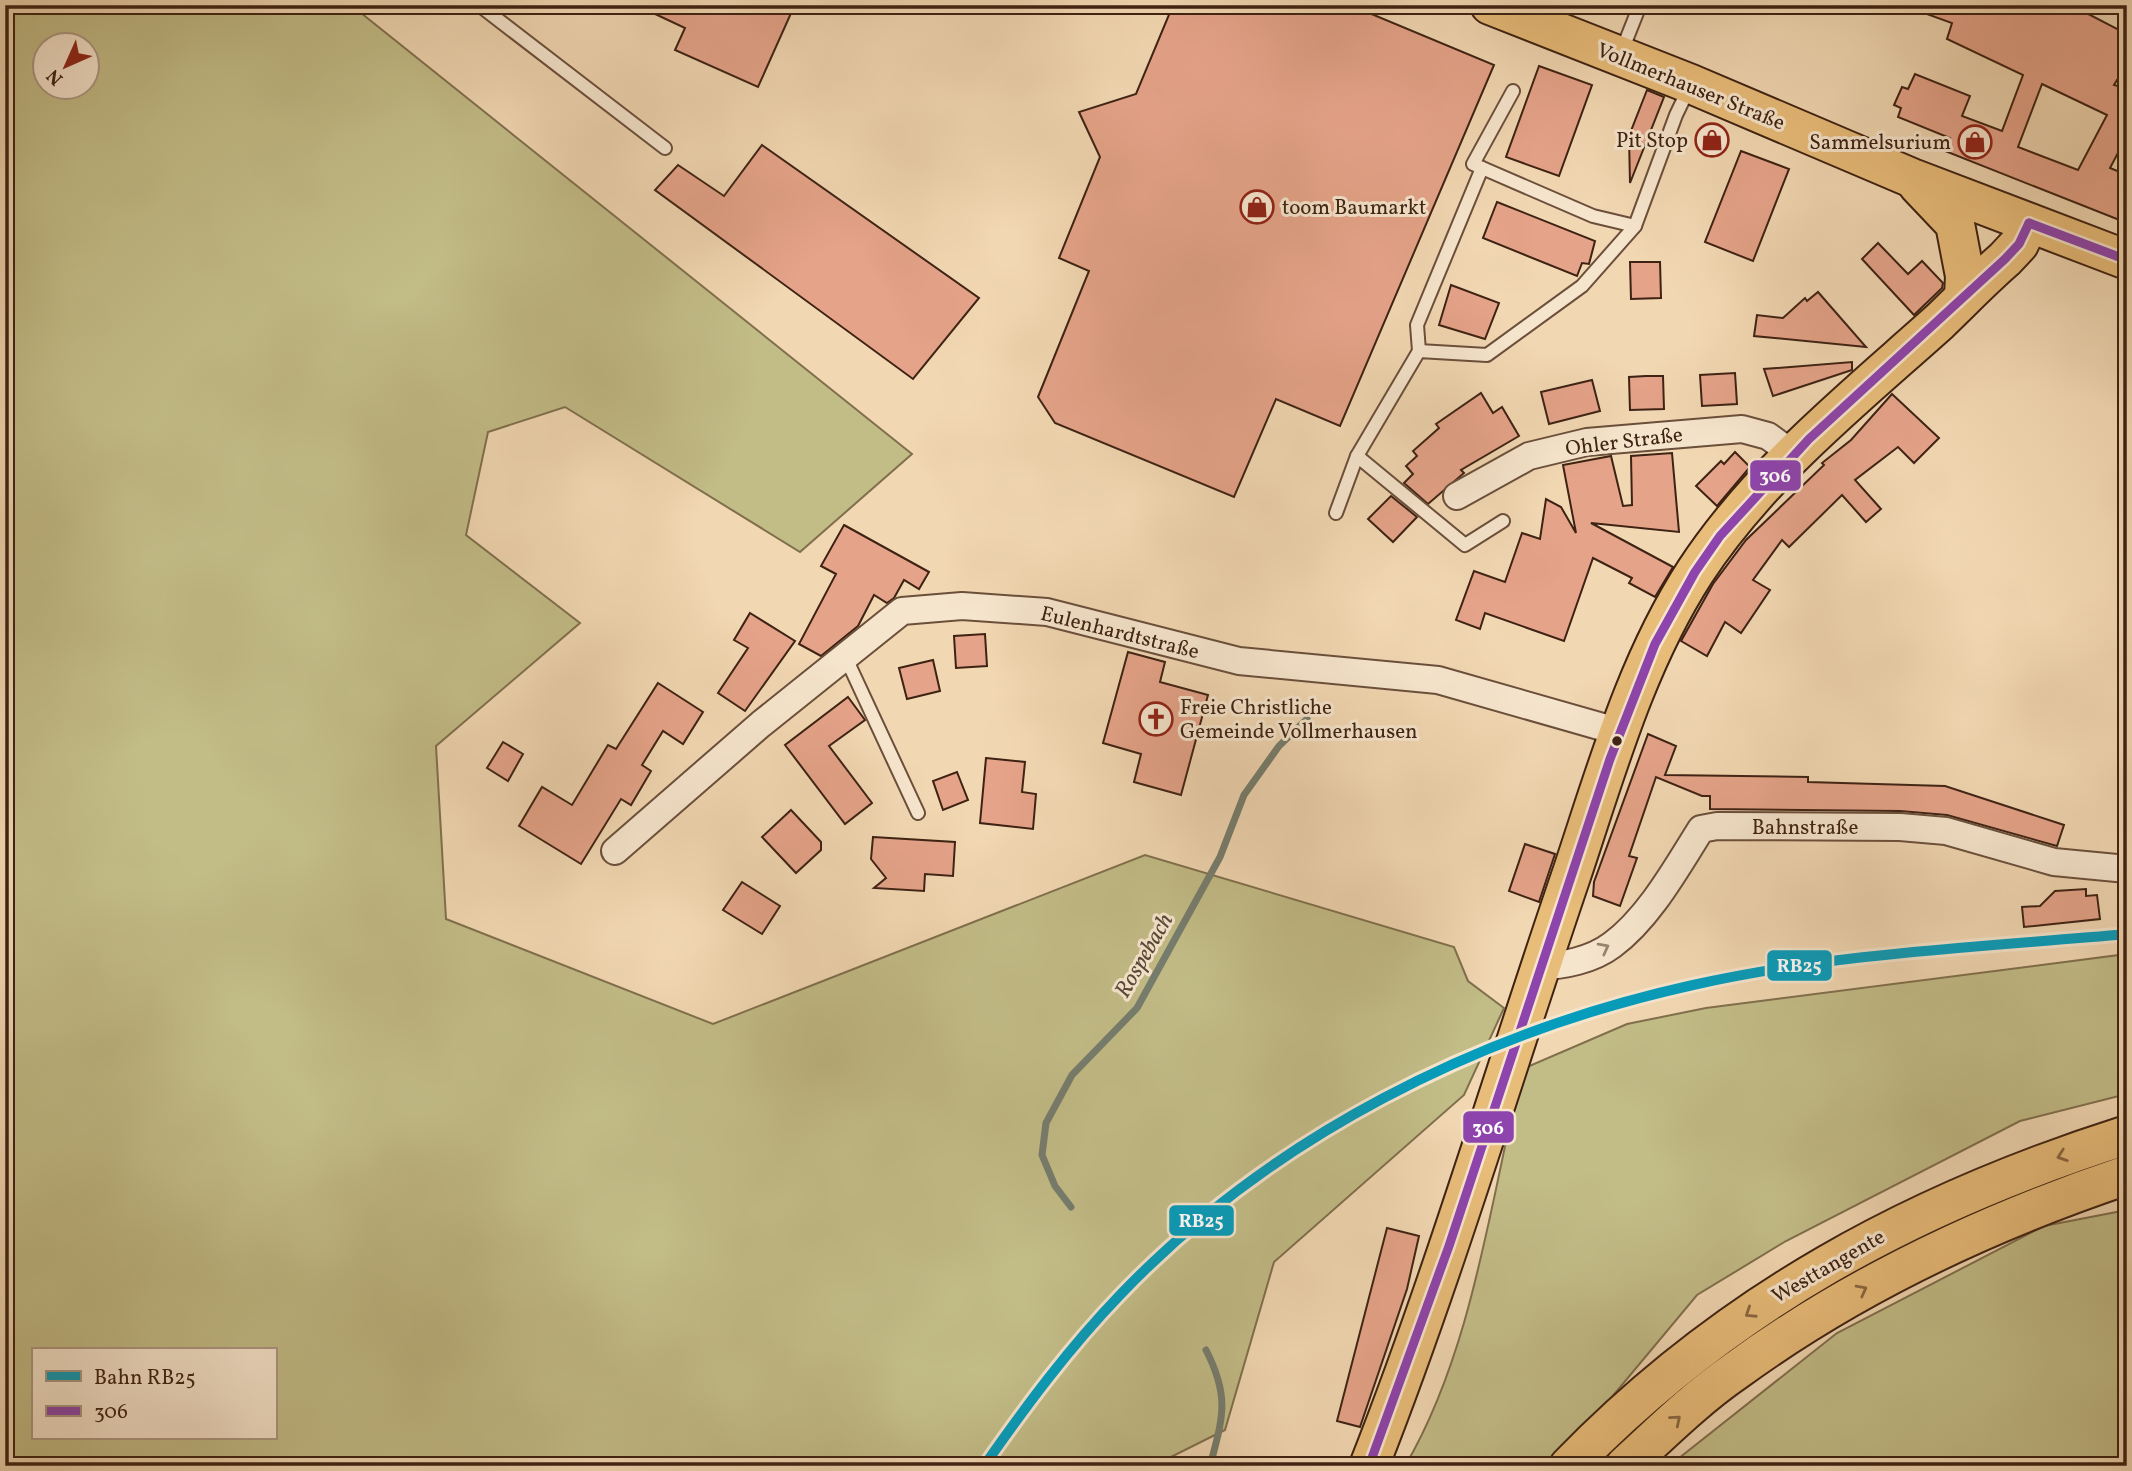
<svg xmlns="http://www.w3.org/2000/svg" width="2132" height="1471" viewBox="0 0 2132 1471" font-family="Vollkorn,serif">
<style>
.green{fill:#c2bc87;stroke:#806f4d;stroke-width:2;fill-rule:evenodd}
.lines{fill:none;stroke-linecap:round;stroke-linejoin:round}
.stream{stroke:#767d6e;stroke-width:7}
.building{fill:#e5a389;stroke:#3e2213;stroke-width:2;fill-rule:evenodd}
.service-casing{stroke:#6b4f3b;stroke-width:16}
.minor-casing{stroke:#6b4f3b;stroke-width:30}
.primary-casing{stroke:#3e2213;stroke-width:42}
.trunk-casing{stroke:#3e2213;stroke-width:42}
.service{stroke:#f6e5cd;stroke-width:12}
.minor{stroke:#f6e5cd;stroke-width:26}
.primary{stroke:#e8bc79;stroke-width:38}
.trunk{stroke:#e8bc79;stroke-width:38}
.bus-1-casing{stroke:#f6e5cd;stroke-width:14}
.bus-1{stroke:#8e44ad;stroke-width:9}
.rail-1-casing{stroke:#f6e5cd;stroke-width:16}
.rail-1{stroke:#069cbb;stroke-width:10}
.oneway{stroke:#9a8470}
.oneway2{stroke:#8a6741}
.bus-dot{fill:#3e2213;stroke:#f6e5cd;stroke-width:2.5}
.labels{text-anchor:middle;stroke-width:6;stroke-linejoin:round;paint-order:stroke}
.street-label{font-size:21px;fill:#3e2213;stroke:#f6e5cd}
.poi-label{font-size:21px;fill:#3e2213;stroke:#f6e5cd;text-anchor:end}
.water-label{font-size:23px;font-style:italic;fill:#554839;stroke:#f6e5cd}
.line-badge{stroke:#f6e5cd;stroke-width:2.5}
.badge-label{font-size:19px;text-anchor:middle;font-weight:bold;fill:#fff}
</style>
<rect width="100%" height="100%" fill="#f1d7b2"/>
<filter id="stains"><feTurbulence type="fractalNoise" baseFrequency=".00286" numOctaves="4"/><feColorMatrix values="0 0 0 0 .2 0 0 0 0 .09 0 0 0 0 .02 0 0 0 .5 -.17"/></filter>
<radialGradient id="worn" r=".72"><stop offset=".6" stop-color="#630" stop-opacity="0"/><stop offset="1" stop-color="#630" stop-opacity=".3"/></radialGradient>
<g class="green">
<path d="M 5,5 L 351,5 L 912,454 L 800,552 L 565,407 L 488,432 L 466,535 L 580,623 L 436,746 L 446,919 L 713,1024 L 1145,855 L 1454,947 L 1468,981 L 1504,1008 L 1464,1095 L 1274,1262 L 1225,1430 L 1153,1466 L 5,1466 ZM 46,46 L 88,46 L 88,88 L 46,88 ZM 33,1350 L 275,1350 L 275,1438 L 33,1438 Z"/>
<path d="M 2127,954 L 2127,1094 L 2020,1121 L 1786,1241 L 1697,1295 L 1581,1434 L 1548,1466 L 1405,1466 C 1468,1359 1488,1220 1515,1100 L 1527,1067 L 1627,1024 L 1706,1008 Z"/>
<path d="M 2127,1210 L 2127,1466 L 1669,1466 L 1837,1333 L 2044,1226 Z"/>
</g>
<g class="lines">
<g class="stream">
<path d="M 1071,1207 L 1055,1186 L 1042,1155 L 1046,1123 L 1072,1075 L 1137,1008 L 1220,857 L 1244,795 L 1279,746 L 1307,719"/>
<path d="M 1206,1350 C 1230,1397 1223,1417 1210,1466"/>
<path d="M 5,1465 L 15,1466"/>
</g>
</g>
<g class="building">
<path d="M 636,5 L 778,5 L 792,11 L 758,87 L 675,50 L 685,28 Z"/>
<path d="M 1173,5 L 1350,5 L 1494,65 L 1340,426 L 1276,399 L 1234,497 L 1055,423 L 1038,397 L 1089,271 L 1059,258 L 1100,157 L 1079,112 L 1136,94 Z"/>
<path d="M 1911,5 L 2071,5 L 2127,34 L 2127,64 L 2114,85 L 2121,87 L 2127,77 L 2127,136 L 2110,168 L 2127,175 L 2127,223 L 1945,151 L 1950,138 L 1898,117 L 1901,108 L 1894,105 L 1902,87 L 1908,89 L 1915,74 L 1970,96 L 1962,116 L 2002,131 L 2023,75 L 1947,39 L 1952,23 L 1910,8 ZM 2042,84 L 2107,115 L 2078,170 L 2018,147 Z"/>
<path d="M 1539,66 L 1592,85 L 1559,176 L 1506,157 Z"/>
<path d="M 1647,90 L 1664,97 L 1630,183 L 1629,136 Z"/>
<path d="M 762,145 L 979,298 L 913,379 L 655,190 L 678,165 L 724,196 Z"/>
<path d="M 1741,151 L 1789,169 L 1753,261 L 1705,242 Z"/>
<path d="M 1497,202 L 1595,241 L 1589,264 L 1582,263 L 1577,276 L 1483,238 Z"/>
<path d="M 1878,243 L 1908,274 L 1922,261 L 1943,283 L 1942,288 L 1914,315 L 1862,259 Z"/>
<path d="M 1630,262 L 1660,262 L 1661,298 L 1631,299 Z"/>
<path d="M 1451,285 L 1499,303 L 1485,339 L 1439,325 Z"/>
<path d="M 1818,292 L 1866,347 L 1754,336 L 1757,315 L 1783,318 L 1805,298 L 1807,301 Z"/>
<path d="M 1852,362 L 1852,370 L 1773,396 L 1764,369 Z"/>
<path d="M 1735,373 L 1737,404 L 1702,406 L 1700,375 Z"/>
<path d="M 1646,376 L 1663,376 L 1664,409 L 1630,410 L 1629,377 Z"/>
<path d="M 1592,380 L 1600,411 L 1549,424 L 1541,392 Z"/>
<path d="M 1481,393 L 1493,413 L 1502,407 L 1519,436 L 1461,470 L 1464,473 L 1428,504 L 1404,483 L 1413,474 L 1406,466 L 1417,456 L 1413,451 L 1439,428 L 1436,424 Z"/>
<path d="M 1892,394 L 1939,438 L 1914,463 L 1898,447 L 1855,480 L 1881,509 L 1866,522 L 1842,495 L 1789,547 L 1782,540 L 1753,580 L 1770,590 L 1741,633 L 1725,622 L 1707,656 L 1681,641 L 1713,584 L 1746,540 L 1824,465 L 1822,463 L 1851,440 Z"/>
<path d="M 1735,452 L 1750,467 L 1717,506 L 1696,486 L 1721,461 L 1724,464 Z"/>
<path d="M 1672,453 L 1679,532 L 1591,523 L 1673,567 L 1655,597 L 1629,583 L 1632,578 L 1593,558 L 1564,641 L 1485,613 L 1480,629 L 1456,620 L 1474,571 L 1505,582 L 1522,533 L 1540,539 L 1546,499 L 1561,507 L 1576,533 L 1563,465 L 1611,456 L 1623,506 L 1632,505 L 1631,456 Z"/>
<path d="M 1391,496 L 1417,517 L 1393,542 L 1368,519 Z"/>
<path d="M 844,525 L 929,572 L 919,589 L 904,580 L 894,598 L 887,603 L 874,595 L 858,626 L 821,656 L 799,644 L 836,574 L 821,566 Z"/>
<path d="M 750,613 L 795,641 L 745,711 L 718,693 L 748,648 L 734,640 Z"/>
<path d="M 985,634 L 987,666 L 956,668 L 954,636 Z"/>
<path d="M 1128,652 L 1165,662 L 1160,682 L 1208,695 L 1181,795 L 1134,782 L 1141,754 L 1103,743 Z"/>
<path d="M 933,660 L 940,691 L 907,699 L 899,668 Z"/>
<path d="M 658,683 L 703,712 L 683,744 L 663,731 L 642,765 L 651,771 L 631,805 L 621,799 L 581,864 L 519,826 L 542,787 L 572,805 L 608,745 L 616,749 Z"/>
<path d="M 848,697 L 865,720 L 829,746 L 872,803 L 845,824 L 785,745 Z"/>
<path d="M 1648,734 L 1676,746 L 1665,775 L 1808,777 L 1808,782 L 1945,786 L 2064,825 L 2057,846 L 1947,815 L 1900,811 L 1710,809 L 1710,796 L 1702,796 L 1656,777 L 1629,856 L 1637,858 L 1620,906 L 1593,896 L 1594,882 Z"/>
<path d="M 503,742 L 523,754 L 508,781 L 487,768 Z"/>
<path d="M 986,758 L 1025,762 L 1022,792 L 1036,794 L 1033,829 L 980,823 Z"/>
<path d="M 957,772 L 968,800 L 943,810 L 933,781 Z"/>
<path d="M 791,810 L 821,842 L 821,850 L 796,873 L 762,837 Z"/>
<path d="M 873,837 L 955,842 L 953,876 L 925,874 L 924,891 L 874,888 L 886,878 L 871,859 Z"/>
<path d="M 1525,844 L 1555,854 L 1539,902 L 1509,891 Z"/>
<path d="M 742,882 L 780,906 L 762,934 L 723,910 Z"/>
<path d="M 2086,889 L 2086,896 L 2097,895 L 2100,919 L 2024,927 L 2022,907 L 2040,906 L 2055,891 Z"/>
<path d="M 1387,1228 L 1419,1236 L 1407,1289 L 1360,1427 L 1337,1421 Z"/>
</g>
<g class="lines">
<defs>
<g id="service">
<path d="M 479,5 L 665,148"/>
<path d="M 1621,53 L 1640,5"/>
<path d="M 1513,91 L 1473,164 L 1593,216 L 1635,226 L 1676,115 L 1689,88"/>
<path d="M 1419,351 L 1417,325 L 1482,168"/>
<path d="M 1357,456 L 1465,545 L 1503,521"/>
<path d="M 1336,513 L 1357,456 L 1419,351 L 1487,355 L 1582,286 L 1635,226"/>
<path d="M 845,656 L 918,813"/>
</g>
<g id="minor">
<path d="M 1457,496 L 1529,456 L 1587,442 L 1742,429 L 1768,436 L 1794,455"/>
<path d="M 615,851 L 761,724 L 902,611 L 962,606 L 1047,612 L 1239,661 L 1438,680 L 1620,732"/>
<path d="M 1540,966 C 1563,966 1592,960 1612,945 C 1649,918 1677,867 1701,829 L 1717,826 L 1900,827 L 1946,831 L 2054,862 L 2127,869"/>
</g>
<g id="primary">
<path d="M 1490,5 L 1691,84 L 1912,178 L 2127,260"/>
<path d="M 1918,185 L 1955,224 L 1965,276 L 1964,296"/>
<path d="M 1369,1466 C 1445,1273 1504,1072 1571,876 C 1606,772 1635,665 1695,572 C 1759,474 1853,399 1939,322 C 1961,301 1982,279 2005,259 L 2019,244 L 2029,223"/>
</g>
<g id="trunk">
<path d="M 1569,1466 C 1727,1303 1913,1203 2127,1135"/>
<path d="M 1625,1466 C 1660,1434 1695,1399 1734,1372 C 1853,1285 1987,1222 2127,1175"/>
</g>
</defs>
<use href="#service" class="service-casing"/>
<use href="#minor" class="minor-casing"/>
<use href="#primary" class="primary-casing"/>
<use href="#trunk" class="trunk-casing"/>
<use href="#service" class="service"/>
<use href="#minor" class="minor"/>
<use href="#primary" class="primary"/>
<use href="#trunk" class="trunk"/>
<defs>
<g id="bus-1">
<path d="M 2029,223 L 2127,260"/>
<path d="M 1369,1466 L 1449,1246 L 1610,759 L 1655,644 L 1695,572 L 1720,536 L 1809,439 L 2005,259 L 2019,244 L 2029,223"/>
</g>
</defs>
<use href="#bus-1" class="bus-1-casing"/>
<use href="#bus-1" class="bus-1"/>
<defs>
<path id="rail-1" d="M 984,1466 C 1026,1406 1069,1348 1120,1295 C 1272,1136 1480,1032 1693,985 C 1835,953 1982,947 2127,934"/>
</defs>
<use href="#rail-1" class="rail-1-casing"/>
<use href="#rail-1" class="rail-1"/>
</g>
<defs><path id="oneway-chevron" d="M-2-3.5L2.5 0L-2 3.5" fill="none" stroke-width="1.6" stroke-linecap="round" stroke-linejoin="round" transform="scale(1.75)"/></defs>
<use class="oneway" href="#oneway-chevron" transform="translate(1604 948) rotate(-28)"/>
<g class="oneway2">
<use href="#oneway-chevron" transform="translate(2062 1156) rotate(161)"/>
<use href="#oneway-chevron" transform="translate(1862 1290) rotate(-28)"/>
<use href="#oneway-chevron" transform="translate(1750 1313) rotate(147)"/>
<use href="#oneway-chevron" transform="translate(1676 1420) rotate(-40)"/>
</g>
<defs>
<symbol id="shop-ring" viewBox="-11 -11 22 22"><circle r="9.5" fill="#f6e5cd" stroke="#8f2418" stroke-width="1.5"/><path d="M-5-2.5h2.3a2.7 3.5 0 0 1 5.4 0H5L5.5 6h-11ZM-1.5-2.5h3a1.5 2.3 0 0 0-3 0Z" fill="#8f2418"/></symbol>
<symbol id="church-ring" viewBox="-11 -11 22 22"><circle r="9.5" fill="#f6e5cd" stroke="#8f2418" stroke-width="1.5"/><path d="M-1.2-6h2.4v3.5h3.3v2.4h-3.3V6h-2.4V-.1h-3.3v-2.4h3.3Z" fill="#8f2418"/></symbol>
</defs>
<g fill-rule="evenodd">
<use href="#shop-ring" x="1693" y="121" width="38" height="38"/>
<use href="#shop-ring" x="1956" y="123" width="38" height="38"/>
<use href="#shop-ring" x="1238" y="188" width="38" height="38"/>
<use href="#church-ring" x="1137" y="700" width="38" height="38"/>
</g>
<circle class="bus-dot" cx="1617" cy="741" r="6"/>
<g class="labels">
<g class="street-label">
<text transform="translate(1691 86) rotate(22)" y="7">Vollmerhauser Straße</text>
<text transform="translate(1624 441) rotate(-7)" y="7">Ohler Straße</text>
<text transform="translate(1120 632) rotate(14)" y="7">Eulenhardtstraße</text>
<text x="1805" y="834">Bahnstraße</text>
<text transform="translate(1828 1266) rotate(-30)" y="7">Westtangente</text>
</g>
<g class="poi-label">
<text x="1688" y="147">Pit Stop</text>
<text x="1951" y="149">Sammelsurium</text>
<text x="1282" y="214" text-anchor="start">toom Baumarkt</text>
<text x="1180" y="714" text-anchor="start">Freie Christliche<tspan x="1180" dy="24">Gemeinde Vollmerhausen</tspan></text>
</g>
<g class="water-label">
<text transform="translate(1143 955) rotate(-60)" y="8">Rospebach</text>
</g>
</g>
<g class="line-badge">
<rect x="1749" y="459" width="53" height="33" rx="7" fill="#8e44ad"/>
<rect x="1766" y="949" width="67" height="33" rx="7" fill="#069cbb"/>
<rect x="1462" y="1110" width="53" height="34" rx="7" fill="#8e44ad"/>
<rect x="1168" y="1204" width="67" height="33" rx="7" fill="#069cbb"/>
</g>
<g class="badge-label">
<text x="1775" y="482">306</text>
<text x="1799" y="972">RB25</text>
<text x="1488" y="1134">306</text>
<text x="1201" y="1227">RB25</text>
</g>
<rect width="2132" height="1471" fill="none" stroke="#f1d7b2" stroke-width="28"/>
<rect x="7" y="7" width="2118" height="1457" fill="none" stroke="#3e2213" stroke-width="3.5"/>
<rect x="14" y="14" width="2104" height="1443" fill="none" stroke="#3e2213" stroke-width="2"/>
<rect x="32" y="1348" width="245" height="91" fill="#f6e5cd" stroke="#ac9783" stroke-width="2"/>
<rect x="46" y="1371" width="35" height="10" fill="#069cbb" stroke="#ac9783" stroke-width="2"/>
<text x="94" y="1384" font-size="21" fill="#3e2213">Bahn RB25</text>
<rect x="46" y="1406" width="35" height="10" fill="#8e44ad" stroke="#ac9783" stroke-width="2"/>
<text x="94" y="1418" font-size="21" fill="#3e2213">306</text>
<g transform="translate(66 66) rotate(225)"><circle r="33" fill="#f6e5cd" stroke="#ac9783" stroke-width="2"/>
<path d="M0-5L12 26L0 18L-12 26Z" fill="#8f2418"/>
<text y="-10" font-size="19" font-weight="bold" text-anchor="middle" fill="#3e2213">N</text>
</g>
<rect width="100%" height="100%" filter="url(#stains)"/>
<rect width="100%" height="100%" fill="url(#worn)"/>
</svg>
